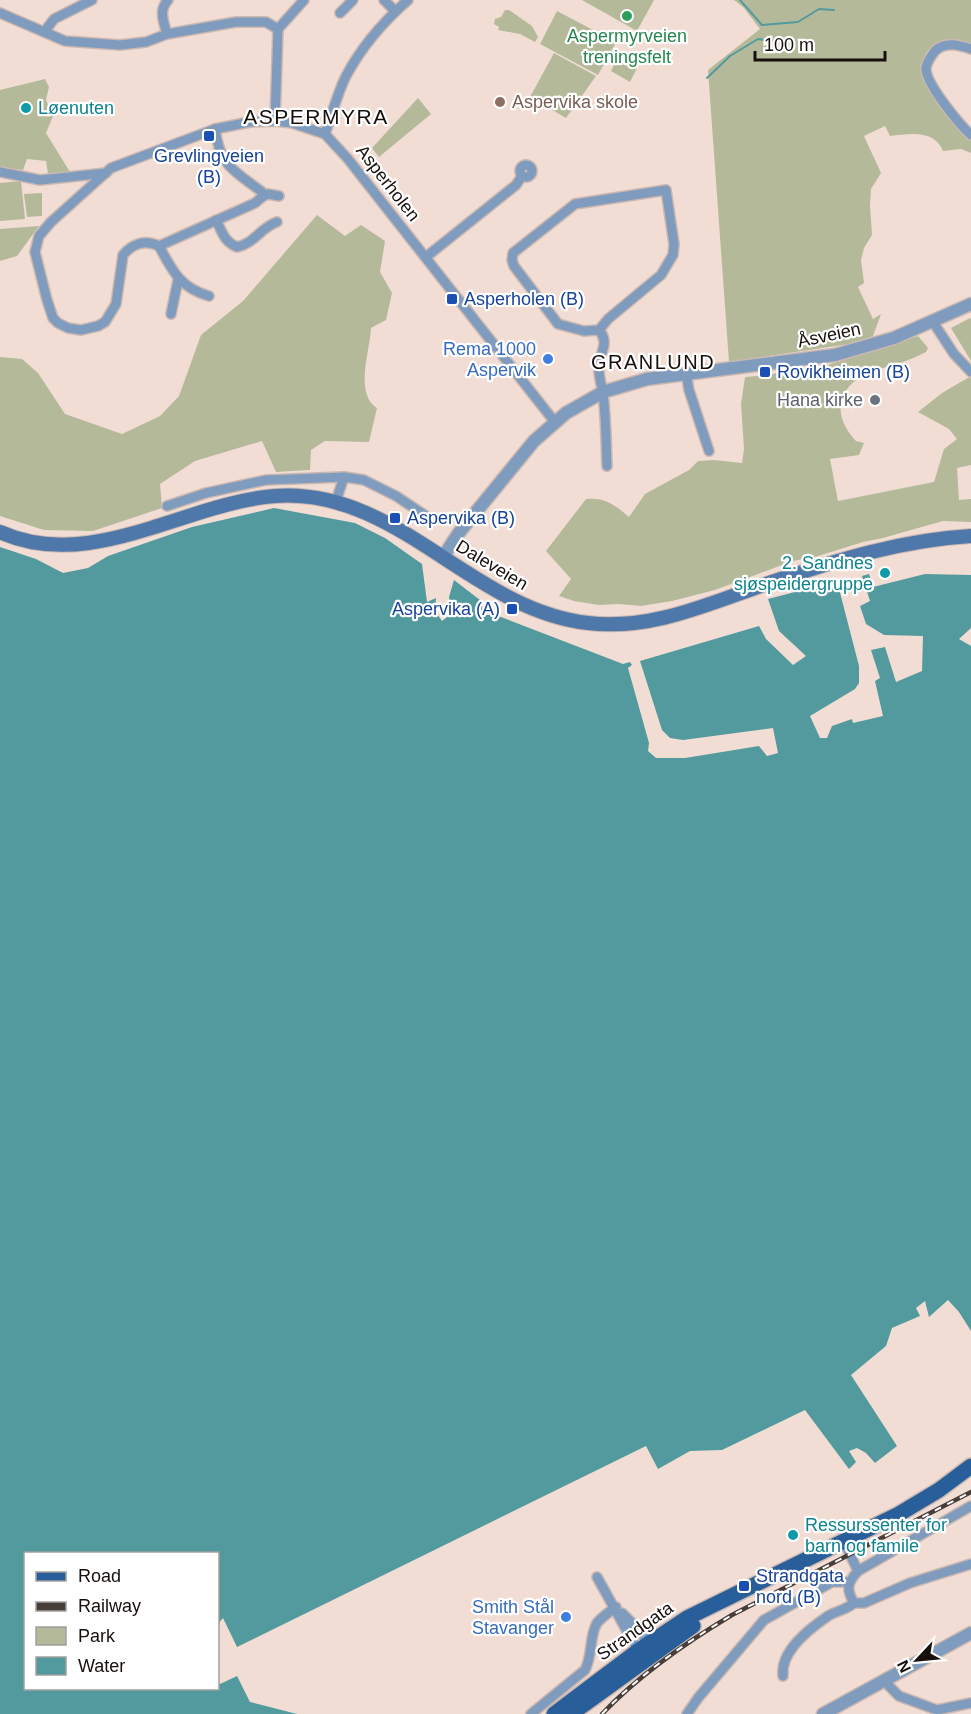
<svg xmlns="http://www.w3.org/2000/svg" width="971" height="1714" viewBox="0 0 971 1714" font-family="Arial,sans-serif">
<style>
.green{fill:#b4ba99}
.water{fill:#539a9e}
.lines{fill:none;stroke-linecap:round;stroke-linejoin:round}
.stream{stroke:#539a9e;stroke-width:2}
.minor-casing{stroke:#cab8b1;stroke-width:12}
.tertiary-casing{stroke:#cab8b1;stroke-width:15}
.secondary-casing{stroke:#cab8b1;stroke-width:16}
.primary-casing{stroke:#cab8b1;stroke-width:18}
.minor{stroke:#7f9bbd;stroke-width:9}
.tertiary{stroke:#7f9bbd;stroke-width:12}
.secondary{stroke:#4e78a9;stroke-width:14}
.primary{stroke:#285e99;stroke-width:15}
.rail-casing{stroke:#473d39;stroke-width:4.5}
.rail{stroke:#fff;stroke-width:2;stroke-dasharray:7;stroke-linecap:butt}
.leisure-dot{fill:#2e9e5b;stroke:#fff;stroke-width:2}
.education-dot{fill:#8d6e63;stroke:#fff;stroke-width:2}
.culture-dot{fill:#0f9aa8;stroke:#fff;stroke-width:2}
.transit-dot{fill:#1a4fb4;stroke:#fff;stroke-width:2}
.shop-dot{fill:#3f7fe0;stroke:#fff;stroke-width:2}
.worship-dot{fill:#6b7280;stroke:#fff;stroke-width:2}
.labels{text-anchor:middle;stroke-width:4.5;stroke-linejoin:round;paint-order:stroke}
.leisure-label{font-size:18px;fill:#27864d;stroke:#fff}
.education-label{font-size:18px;fill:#785e54;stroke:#fff;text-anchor:start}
.culture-label{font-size:18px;fill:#0d838f;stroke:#fff;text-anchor:start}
.transit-label{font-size:18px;fill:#164399;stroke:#fff;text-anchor:start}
.street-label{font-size:18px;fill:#160f0c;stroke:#fff}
.shop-label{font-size:18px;fill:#366cbe;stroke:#fff;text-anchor:end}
.worship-label{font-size:18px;fill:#5b616d;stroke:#fff;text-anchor:end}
.neighbourhood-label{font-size:20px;letter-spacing:1.5px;fill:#160f0c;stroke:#fff}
.quarter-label{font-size:21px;letter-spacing:1.5px;fill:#160f0c;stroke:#fff}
</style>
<rect width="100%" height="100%" fill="#f2ddd5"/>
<g class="green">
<path d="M 582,0 L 654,0 L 637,31 Z"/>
<path d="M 734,0 L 971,0 L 971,46 C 956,40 947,36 933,46 C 900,71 955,119 971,138 L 971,153 L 961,149 L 943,151 C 934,129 909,134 890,136 L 885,126 L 864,136 L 881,173 L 871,189 L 870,206 L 872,235 L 864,248 L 861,260 L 864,283 L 858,287 L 873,319 L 881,314 L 873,336 L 849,344 L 729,362 L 708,70 L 760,29 L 744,8 Z"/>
<path d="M 505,10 L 509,10 L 532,26 L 538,37 L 535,42 L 520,34 L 498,30 L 499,27 L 494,24 L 495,19 L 501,17 Z"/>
<path d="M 557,11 L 616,42 L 598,75 L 540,44 Z"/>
<path d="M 554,53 L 596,76 L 566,118 L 530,97 Z"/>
<path d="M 618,57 L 637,68 L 630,82 L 611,71 Z"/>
<path d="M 45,79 L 49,87 L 46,100 L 53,116 L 46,133 L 70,172 L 48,174 L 46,161 L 27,159 L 23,170 L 0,167 L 0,90 Z"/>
<path d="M 418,98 L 431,114 L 379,157 L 372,148 Z"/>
<path d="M 21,181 L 25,219 L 0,221 L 0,183 Z"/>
<path d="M 42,193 L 42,216 L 27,217 L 24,194 Z"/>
<path d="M 317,215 L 345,236 L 361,225 L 385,241 L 380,272 L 392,293 L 386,320 L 371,328 C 370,352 354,393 377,408 L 369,442 L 325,441 L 311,450 L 310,470 L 276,472 L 262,441 L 195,461 L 160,484 L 162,508 L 93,531 L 44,530 L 0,516 L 0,357 L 22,359 L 38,373 L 65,414 L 122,434 L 160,416 L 179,396 L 201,335 L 243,301 Z"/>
<path d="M 39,226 L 17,256 L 0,261 L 0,229 Z"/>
<path d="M 970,318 L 971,319 L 971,361 L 951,328 Z"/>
<path d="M 918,336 L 928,348 L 926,352 C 918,356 909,360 900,363 C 886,368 869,370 856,380 C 833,398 838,422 856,441 L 864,443 L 859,455 L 830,459 L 838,501 L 934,482 L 944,449 L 957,439 L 949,429 L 918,412 L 942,393 L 971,376 L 971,465 L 957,468 L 959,500 L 971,499 L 971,522 L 943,521 L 883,538 L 863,542 L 815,557 L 793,561 L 715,590 L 672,601 L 641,606 L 619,604 L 599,605 L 574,601 L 559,596 L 571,579 L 546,551 L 586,499 C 605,497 615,505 629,517 L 645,494 L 689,470 L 698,461 L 714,460 L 742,463 L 744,449 L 741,404 L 745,377 L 769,375 L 784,371 L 825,366 Z"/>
</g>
<path class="water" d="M 274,508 L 355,523 L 385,538 L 422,564 L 427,602 L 436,598 L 435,611 L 442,621 L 451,614 L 449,597 L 454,580 L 480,600 L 485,615 L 496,615 L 623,664 L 630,662 L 632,665 L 628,668 L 649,743 L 648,751 L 656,758 L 685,758 L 759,746 L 767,756 L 778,753 L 773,728 L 683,740 L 670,738 L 662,730 L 640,661 L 759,626 L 766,639 L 793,665 L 806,656 L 779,631 L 768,599 L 837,581 L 859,666 L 859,683 L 855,689 L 810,716 L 820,738 L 827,738 L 832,726 L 852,719 L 853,723 L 883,716 L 875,681 L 880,678 L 871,650 L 885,647 L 896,682 L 922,671 L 923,636 L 884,635 L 866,624 L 860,606 L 870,601 L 862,576 L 869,574 L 873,587 L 925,574 L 971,575 L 971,628 L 959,639 L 971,646 L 971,1331 L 959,1312 L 948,1300 L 929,1317 L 925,1301 L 916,1308 L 920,1316 L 892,1328 L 886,1346 L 851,1375 L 897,1446 L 875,1463 L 866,1453 L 857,1448 L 849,1451 L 856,1462 L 849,1469 L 805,1410 L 722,1450 L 690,1451 L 658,1469 L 646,1446 L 237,1647 L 223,1618 L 218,1624 L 218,1554 L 26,1554 L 26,1688 L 218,1688 L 218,1685 L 237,1676 L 250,1702 L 297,1714 L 0,1714 L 0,547 L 36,559 L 63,573 L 88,568 L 108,556 L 192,527 Z"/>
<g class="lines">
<g class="stream">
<path d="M 740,0 L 762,25 L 798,22 L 819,9 L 834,10"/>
<path d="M 707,78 L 730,56 L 758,39 L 777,41"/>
</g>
<defs>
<g id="minor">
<path d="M 384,0 L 395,11"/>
<path d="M 0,13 L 65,41 L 120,45 L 146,42 L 167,34 L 236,22 L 266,22 L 278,29"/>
<path d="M 340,13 L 353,0"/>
<path d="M 45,31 L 54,19 L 92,0"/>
<path d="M 167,34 C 164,22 158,11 168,0"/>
<path d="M 971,49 C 959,45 945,41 935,51 C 931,56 927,61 926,68 C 925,83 959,124 971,135"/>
<path d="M 275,121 L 278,29 L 304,0"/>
<path d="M 325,134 C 332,115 337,94 346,76 C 361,48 384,21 408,0"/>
<circle cx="526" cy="171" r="6"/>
<path d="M 0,172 L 40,180 L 106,173"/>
<path d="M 666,190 L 674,244 L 673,255 L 661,275 L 608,319 L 599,330 L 584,331 L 558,324 L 514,266 L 512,260 L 513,253 L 575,204 Z"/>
<path d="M 262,197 L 268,194 L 279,196"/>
<path d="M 216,220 C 222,231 224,242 237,247 C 254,244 261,227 277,222"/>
<path d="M 159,246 L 255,203 L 262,197 L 262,192 C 235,171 220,167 215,129"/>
<path d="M 426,257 L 516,185 L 522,176"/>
<path d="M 209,296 C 180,288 172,270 159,246 C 145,239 132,244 123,255 L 116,304 L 105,322 L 98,326 L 81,330 L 68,328 L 58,323 L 53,318 L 47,300 L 35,252 L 39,236 L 51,222 L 111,168 L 215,129 L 250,122 L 275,121 L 292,123 L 325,134 L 348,159 L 554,421"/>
<path d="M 171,314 L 178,280"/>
<path d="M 933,322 L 954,354 L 971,372"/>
<path d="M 599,330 C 610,343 600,352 599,366 C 598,376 602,385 603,394 C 606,417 606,442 607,466"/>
<path d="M 686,373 L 689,390 L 709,451"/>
<path d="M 336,501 L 344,477"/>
<path d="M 167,506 L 206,493 L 266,480 L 344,477 L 364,480 L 396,496 L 429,518"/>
<path d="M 844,1542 L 858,1571 C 847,1583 846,1589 854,1603 L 864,1603 L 910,1583 L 971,1564"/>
<path d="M 858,1571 L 971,1506"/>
<path d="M 597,1577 L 632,1640 L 639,1650 L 643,1652"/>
<path d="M 622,1613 L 641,1632 L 649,1646"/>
<path d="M 783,1676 C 780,1651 809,1629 828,1616 C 836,1611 846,1610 854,1603"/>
<path d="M 886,1680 L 889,1686 L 899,1696 L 937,1710 L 971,1703"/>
<path d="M 531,1714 L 585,1670 C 593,1655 589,1636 597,1623 C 602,1617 609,1612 616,1607"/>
<path d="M 687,1714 L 698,1698 L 764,1620 L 832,1582 L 848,1582"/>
</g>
<g id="tertiary">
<path d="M 443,557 L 458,534 L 534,441 L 566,413 L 603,392 L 647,379 L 835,355 L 894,338 L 971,304"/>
<path d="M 823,1714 L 971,1633"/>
</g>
<path id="secondary" d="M 0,532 C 91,573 185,503 275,496 C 398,487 471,610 588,623 C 653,631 712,602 772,582 C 837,560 902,540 971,536"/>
<g id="primary">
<path d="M 554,1714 L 639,1650 L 687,1618 L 899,1514 L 939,1490 L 971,1466"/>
<path d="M 571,1714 L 693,1626"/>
</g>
</defs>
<use href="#minor" class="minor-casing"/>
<use href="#tertiary" class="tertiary-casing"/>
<use href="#secondary" class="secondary-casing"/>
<use href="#primary" class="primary-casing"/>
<use href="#minor" class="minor"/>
<use href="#tertiary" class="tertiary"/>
<use href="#secondary" class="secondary"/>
<use href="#primary" class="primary"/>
<defs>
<path id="rail" d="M 602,1714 C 640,1674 685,1643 732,1615 L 971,1492"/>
</defs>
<use href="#rail" class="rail-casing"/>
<use href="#rail" class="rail"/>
</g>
<circle class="leisure-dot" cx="627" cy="16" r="6"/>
<circle class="education-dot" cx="500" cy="102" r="6"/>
<g class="culture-dot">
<circle cx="26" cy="108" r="6"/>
<circle cx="885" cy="573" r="6"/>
<circle cx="793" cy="1535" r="6"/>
</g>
<g class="transit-dot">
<rect x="203" y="130" width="12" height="12" rx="3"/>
<rect x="446" y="293" width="12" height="12" rx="3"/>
<rect x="759" y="366" width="12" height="12" rx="3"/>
<rect x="389" y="512" width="12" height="12" rx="3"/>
<rect x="506" y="603" width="12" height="12" rx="3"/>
<rect x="738" y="1580" width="12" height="12" rx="3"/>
</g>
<g class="shop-dot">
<circle cx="548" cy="359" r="6"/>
<circle cx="566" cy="1617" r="6"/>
</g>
<circle class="worship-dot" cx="875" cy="400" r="6"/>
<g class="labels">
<g class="leisure-label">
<text x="627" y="42">Aspermyrveien<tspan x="627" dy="21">treningsfelt</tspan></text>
</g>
<g class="education-label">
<text x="512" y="108">Aspervika skole</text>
</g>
<g class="culture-label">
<text x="38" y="114">Løenuten</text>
<text x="873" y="569" text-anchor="end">2. Sandnes<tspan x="873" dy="21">sjøspeidergruppe</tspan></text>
<text x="805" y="1531">Ressurssenter for<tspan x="805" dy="21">barn og famile</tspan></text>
</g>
<g class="transit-label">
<text x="209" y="162" text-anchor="middle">Grevlingveien<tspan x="209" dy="21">(B)</tspan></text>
<text x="464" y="305">Asperholen (B)</text>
<text x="777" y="378">Rovikheimen (B)</text>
<text x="407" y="524">Aspervika (B)</text>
<text x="500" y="615" text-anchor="end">Aspervika (A)</text>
<text x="756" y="1582">Strandgata<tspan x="756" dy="21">nord (B)</tspan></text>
</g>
<g class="street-label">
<text transform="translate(388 183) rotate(52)" y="6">Asperholen</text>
<text transform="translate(829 335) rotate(-12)" y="6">Åsveien</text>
<text transform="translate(492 565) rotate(31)" y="6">Daleveien</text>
<text transform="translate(635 1631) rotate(-35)" y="6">Strandgata</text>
</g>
<g class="shop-label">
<text x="536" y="355">Rema 1000<tspan x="536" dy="21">Aspervik</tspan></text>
<text x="554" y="1613">Smith Stål<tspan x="554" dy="21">Stavanger</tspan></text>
</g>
<g class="worship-label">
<text x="863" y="406">Hana kirke</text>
</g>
<g class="neighbourhood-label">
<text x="653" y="369">GRANLUND</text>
</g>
<g class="quarter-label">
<text x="316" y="124">ASPERMYRA</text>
</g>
</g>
<rect x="24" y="1552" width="195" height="138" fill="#ffffff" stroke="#a29f9e" stroke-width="1.5"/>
<rect x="36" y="1572" width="30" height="9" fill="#285e99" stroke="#a29f9e" stroke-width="1.5"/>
<text x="78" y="1582" font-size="18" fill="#160f0c">Road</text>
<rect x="36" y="1602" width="30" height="9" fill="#473d39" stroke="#a29f9e" stroke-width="1.5"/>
<text x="78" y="1612" font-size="18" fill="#160f0c">Railway</text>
<rect x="36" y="1627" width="30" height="18" fill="#b4ba99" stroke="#a29f9e" stroke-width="1.5"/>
<text x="78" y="1642" font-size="18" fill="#160f0c">Park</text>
<rect x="36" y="1657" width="30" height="18" fill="#539a9e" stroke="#a29f9e" stroke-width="1.5"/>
<text x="78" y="1672" font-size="18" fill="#160f0c">Water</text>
<g transform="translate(917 1660) rotate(244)" stroke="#ffffff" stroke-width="4.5" paint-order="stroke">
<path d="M0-4.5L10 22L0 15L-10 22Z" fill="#160f0c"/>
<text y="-9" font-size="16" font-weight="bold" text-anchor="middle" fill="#160f0c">N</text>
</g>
<path d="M755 51v9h130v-9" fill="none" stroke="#160f0c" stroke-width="3"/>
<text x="764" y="51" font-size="18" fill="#160f0c" stroke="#ffffff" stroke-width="4.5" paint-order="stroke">100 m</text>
</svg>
